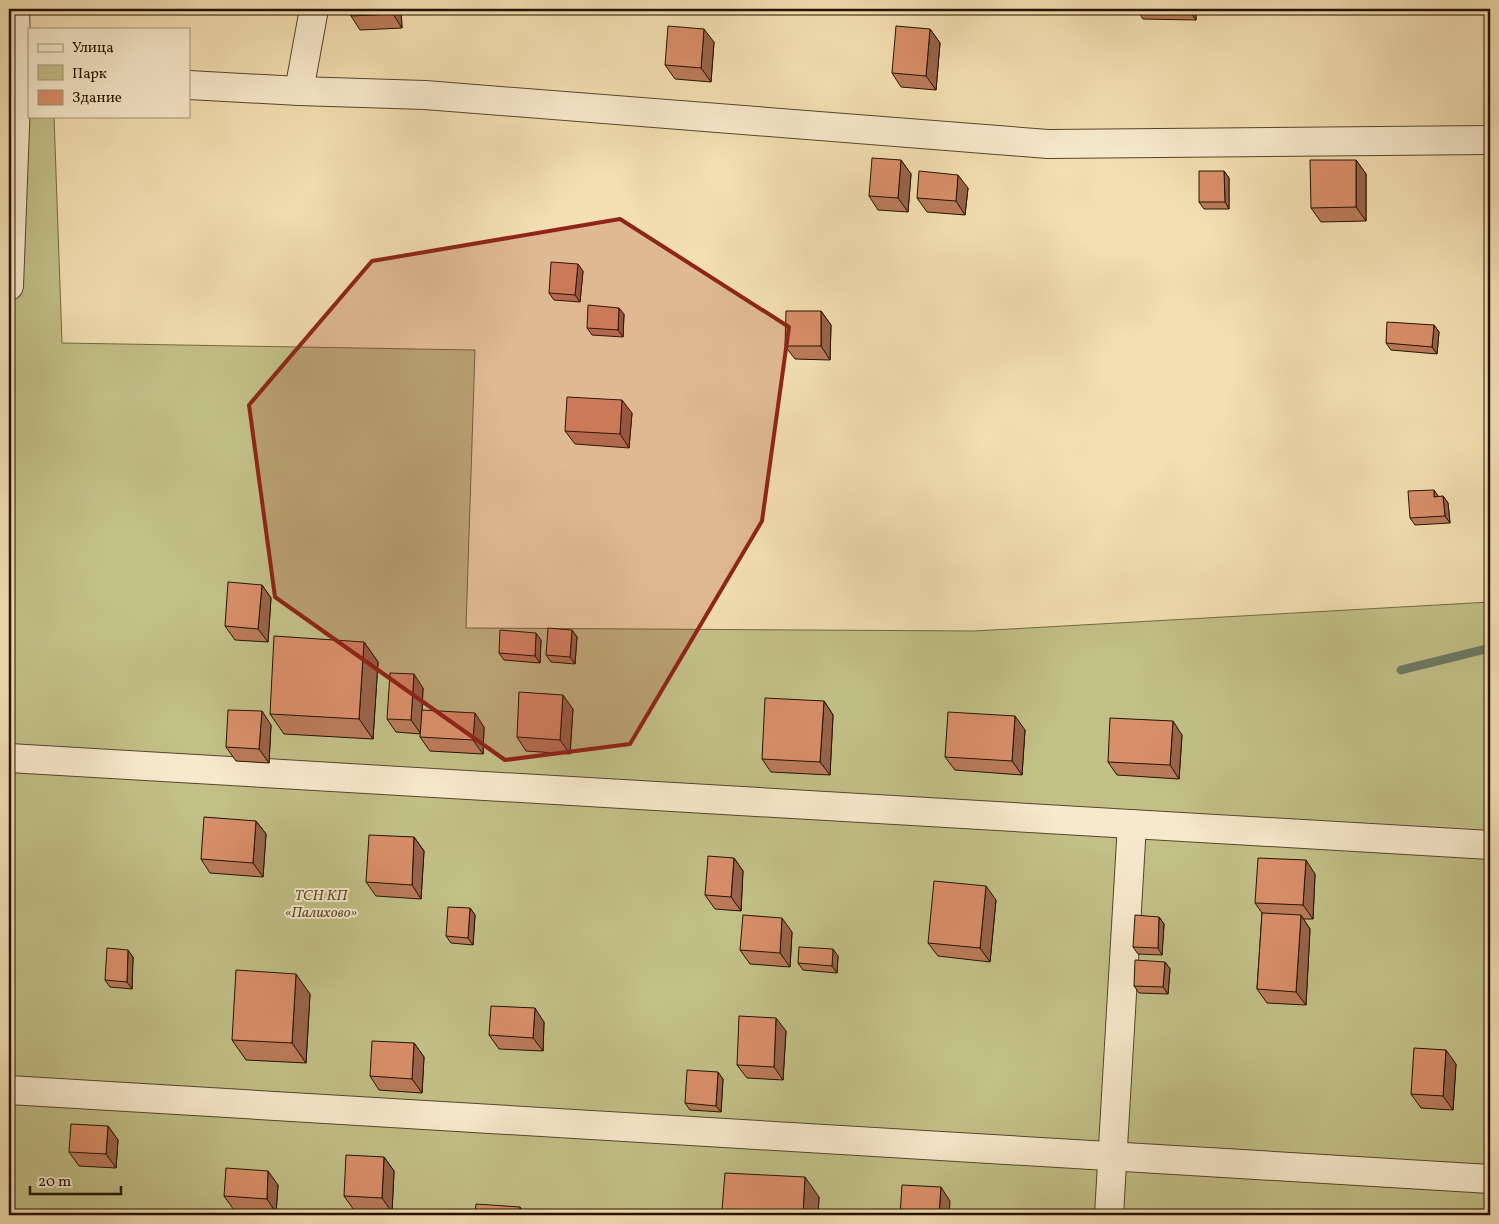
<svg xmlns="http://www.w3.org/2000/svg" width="1499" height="1224" viewBox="0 0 1499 1224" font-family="Vollkorn,serif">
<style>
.green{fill:#c2c087;stroke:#726944}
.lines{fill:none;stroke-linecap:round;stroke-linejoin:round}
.stream{stroke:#6c7964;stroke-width:9}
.minor-casing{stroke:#57452c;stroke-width:30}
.minor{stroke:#f7eacc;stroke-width:28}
.wall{fill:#bb7b5a;stroke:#231200}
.shaded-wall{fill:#98644a;stroke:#231200}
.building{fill:#d98f69;stroke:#231200}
.marked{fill:#8f2418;fill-opacity:0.2;stroke:#8f2418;stroke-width:4;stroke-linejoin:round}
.labels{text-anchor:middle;stroke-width:4;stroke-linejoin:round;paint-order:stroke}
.park-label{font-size:15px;font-style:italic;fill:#5b4f2f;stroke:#f7eacc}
</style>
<rect width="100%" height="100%" fill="#f3dfb1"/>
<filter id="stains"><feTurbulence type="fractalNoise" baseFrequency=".004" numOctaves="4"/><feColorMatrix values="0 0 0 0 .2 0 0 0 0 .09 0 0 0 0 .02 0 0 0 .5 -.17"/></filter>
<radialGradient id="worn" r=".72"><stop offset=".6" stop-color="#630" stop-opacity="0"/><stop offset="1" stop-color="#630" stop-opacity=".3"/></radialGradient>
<path class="green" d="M 9,87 L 29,116 L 54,116 L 62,343 L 475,350 L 466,628 L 975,631 L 1490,602 L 1490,1215 L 9,1215 Z"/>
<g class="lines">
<path class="stream" d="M 1401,670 L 1490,648"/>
<defs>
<g id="minor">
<path d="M 189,85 L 299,91 L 425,95 L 1048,144 L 1490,140"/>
<path d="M 299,91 L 314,9"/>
<path d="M 9,286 L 17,74 L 15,9"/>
<path d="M 9,758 L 1490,845"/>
<path d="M 9,1090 L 1490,1179"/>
<path d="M 1109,1215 L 1132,824"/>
</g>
</defs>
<use href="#minor" class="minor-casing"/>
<use href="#minor" class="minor"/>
</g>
<g class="wall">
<path d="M 350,9 L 401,9 L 402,28 L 360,30 L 351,16 Z"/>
<path d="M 1011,9 L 1064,9 L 1064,12 L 1012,11 Z"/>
<path d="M 1136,9 L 1196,9 L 1196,20 L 1143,19 Z"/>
<path d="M 930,29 L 940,43 L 936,90 L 901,87 L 892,73 Z"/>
<path d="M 714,42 L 711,82 L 675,79 L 665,65 Z"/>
<path d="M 901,160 L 911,174 L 908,212 L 878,210 L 869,196 Z"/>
<path d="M 1356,160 L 1366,174 L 1366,221 L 1321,222 L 1311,208 Z"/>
<path d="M 1224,171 L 1229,178 L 1229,209 L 1204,209 L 1199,202 Z"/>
<path d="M 968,188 L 965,215 L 927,212 L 917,198 Z"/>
<path d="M 583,271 L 580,302 L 554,300 L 549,293 Z"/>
<path d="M 821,311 L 831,325 L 830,360 L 795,359 L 785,346 Z"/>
<path d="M 624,314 L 623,337 L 592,335 L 587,328 Z"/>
<path d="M 1434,325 L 1439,332 L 1437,354 L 1391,350 L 1386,343 Z"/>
<path d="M 632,413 L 629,448 L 575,444 L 565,431 Z"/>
<path d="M 1443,496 L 1448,503 L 1450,523 L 1415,525 L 1410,518 L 1439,497 Z"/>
<path d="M 262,585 L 271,598 L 268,642 L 235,640 L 225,626 Z"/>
<path d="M 572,630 L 577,637 L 575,664 L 551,662 L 546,655 Z"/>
<path d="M 541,640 L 540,663 L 504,660 L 499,653 Z"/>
<path d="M 364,642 L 378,662 L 373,739 L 284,734 L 270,714 Z"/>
<path d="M 423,688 L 422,711 L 484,727 L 483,754 L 430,751 L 420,737 L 421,734 L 396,732 L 387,719 Z"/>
<path d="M 824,701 L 833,715 L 830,775 L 771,772 L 762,759 Z"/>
<path d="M 573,709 L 570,754 L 526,751 L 517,737 Z"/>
<path d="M 271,725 L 269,763 L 236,761 L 226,747 Z"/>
<path d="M 1025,730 L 1022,775 L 955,770 L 945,757 Z"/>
<path d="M 1182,735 L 1179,779 L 1117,775 L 1108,762 Z"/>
<path d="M 256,821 L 266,834 L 263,877 L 210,873 L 201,859 Z"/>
<path d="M 414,837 L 424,851 L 421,899 L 376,896 L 366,882 Z"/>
<path d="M 734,858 L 743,871 L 741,911 L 715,909 L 705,895 Z"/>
<path d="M 1315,874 L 1313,919 L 1303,919 L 1310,929 L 1306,1005 L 1267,1003 L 1257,989 L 1262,913 L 1255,903 Z"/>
<path d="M 996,900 L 990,962 L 938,956 L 928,943 Z"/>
<path d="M 470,908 L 475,915 L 473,945 L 451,943 L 446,936 Z"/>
<path d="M 1159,917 L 1164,924 L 1162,955 L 1138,954 L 1133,947 Z"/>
<path d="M 792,932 L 790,967 L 750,964 L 740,950 Z"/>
<path d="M 838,956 L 837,973 L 803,970 L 798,963 Z"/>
<path d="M 133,957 L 132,989 L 110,987 L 105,980 Z"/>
<path d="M 1165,962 L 1170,969 L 1168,994 L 1139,993 L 1134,986 Z"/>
<path d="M 310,994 L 306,1063 L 246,1060 L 232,1040 Z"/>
<path d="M 544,1022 L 543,1051 L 499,1049 L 489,1035 Z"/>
<path d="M 786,1031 L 783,1080 L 747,1078 L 737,1065 Z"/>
<path d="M 414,1043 L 424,1057 L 422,1093 L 379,1090 L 370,1076 Z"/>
<path d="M 1456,1064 L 1453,1110 L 1421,1108 L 1411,1094 Z"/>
<path d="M 723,1079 L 721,1112 L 690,1110 L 685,1103 Z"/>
<path d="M 108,1126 L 118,1140 L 116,1168 L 79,1166 L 69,1152 Z"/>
<path d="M 384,1157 L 394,1171 L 392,1212 L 354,1210 L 344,1196 Z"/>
<path d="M 278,1185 L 276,1213 L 234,1210 L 224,1196 Z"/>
<path d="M 819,1197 L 818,1215 L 726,1215 L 722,1210 Z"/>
</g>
<g class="shaded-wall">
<path d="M 392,9 L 401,9 L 402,28 L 393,14 Z"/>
<path d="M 1188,9 L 1196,9 L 1196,20 Z"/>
<path d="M 704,29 L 714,42 L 711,82 L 701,68 Z"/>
<path d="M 930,29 L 940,43 L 936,90 L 926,76 Z"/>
<path d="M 901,160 L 911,174 L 908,212 L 898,198 Z"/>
<path d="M 1356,160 L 1366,174 L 1366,221 L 1356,207 Z"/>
<path d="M 1224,171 L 1229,178 L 1229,209 L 1225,202 Z"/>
<path d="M 958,175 L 968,188 L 965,215 L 956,201 Z"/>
<path d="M 578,264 L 583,271 L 580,302 L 575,295 Z"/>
<path d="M 619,308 L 624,314 L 623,337 L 618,330 Z"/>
<path d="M 821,311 L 831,325 L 830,360 L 821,346 Z"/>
<path d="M 1434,325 L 1439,332 L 1437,354 L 1432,347 Z"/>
<path d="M 622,400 L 632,413 L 629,448 L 620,434 Z"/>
<path d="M 1434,490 L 1439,497 L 1434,497 Z"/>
<path d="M 1443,496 L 1448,503 L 1450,523 L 1445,516 Z"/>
<path d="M 262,585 L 271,598 L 268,642 L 258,629 Z"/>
<path d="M 572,630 L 577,637 L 575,664 L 570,657 Z"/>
<path d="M 536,633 L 541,640 L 540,663 L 535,656 Z"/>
<path d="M 364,642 L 378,662 L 373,739 L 359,719 Z"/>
<path d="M 414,674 L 423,688 L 421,734 L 411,720 Z"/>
<path d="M 563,695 L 573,709 L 570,754 L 560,740 Z"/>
<path d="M 824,701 L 833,715 L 830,775 L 820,762 Z"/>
<path d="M 262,711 L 271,725 L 269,763 L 259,749 Z"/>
<path d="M 475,713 L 484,727 L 483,754 L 473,740 Z"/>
<path d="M 1015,716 L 1025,730 L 1022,775 L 1012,761 Z"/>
<path d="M 1173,721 L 1182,735 L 1179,779 L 1170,765 Z"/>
<path d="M 256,821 L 266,834 L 263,877 L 253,863 Z"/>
<path d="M 414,837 L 424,851 L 421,899 L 412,885 Z"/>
<path d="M 734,858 L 743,871 L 741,911 L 731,897 Z"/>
<path d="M 1306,860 L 1315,874 L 1313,919 L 1303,905 Z"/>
<path d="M 986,886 L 996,900 L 990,962 L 980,948 Z"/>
<path d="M 470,908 L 475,915 L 473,945 L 468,938 Z"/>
<path d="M 1301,915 L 1310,929 L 1306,1005 L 1296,992 Z"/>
<path d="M 1159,917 L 1164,924 L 1162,955 L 1158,948 Z"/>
<path d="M 782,918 L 792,932 L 790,967 L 780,953 Z"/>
<path d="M 833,949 L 838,956 L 837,973 L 832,966 Z"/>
<path d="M 128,950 L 133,957 L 132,989 L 127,982 Z"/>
<path d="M 1165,962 L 1170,969 L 1168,994 L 1163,987 Z"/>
<path d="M 296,974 L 310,994 L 306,1063 L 292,1043 Z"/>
<path d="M 535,1008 L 544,1022 L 543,1051 L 533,1038 Z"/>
<path d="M 776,1018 L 786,1031 L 783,1080 L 774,1067 Z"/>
<path d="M 414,1043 L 424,1057 L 422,1093 L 412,1079 Z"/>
<path d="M 1446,1050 L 1456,1064 L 1453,1110 L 1443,1096 Z"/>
<path d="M 718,1072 L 723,1079 L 721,1112 L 716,1106 Z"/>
<path d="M 108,1126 L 118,1140 L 116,1168 L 106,1154 Z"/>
<path d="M 384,1157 L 394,1171 L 392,1212 L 382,1198 Z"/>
<path d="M 268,1171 L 278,1185 L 276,1213 L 267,1199 Z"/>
<path d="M 805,1177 L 819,1197 L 818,1215 L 803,1215 Z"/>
<path d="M 941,1187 L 950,1201 L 949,1215 L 939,1215 Z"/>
<path d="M 520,1207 L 525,1215 L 519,1215 Z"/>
</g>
<g class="building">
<path d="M 350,9 L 392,9 L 393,14 L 351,16 Z"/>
<path d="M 668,26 L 704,29 L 701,68 L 665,65 Z"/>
<path d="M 896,26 L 930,29 L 926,76 L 892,73 Z"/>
<path d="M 872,158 L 901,160 L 898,198 L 869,196 Z"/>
<path d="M 1310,160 L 1356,160 L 1356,207 L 1311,208 Z"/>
<path d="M 919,171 L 958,175 L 956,201 L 917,198 Z"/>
<path d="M 1199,171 L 1224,171 L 1225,202 L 1199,202 Z"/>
<path d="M 551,262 L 578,264 L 575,295 L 549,293 Z"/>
<path d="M 588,305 L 619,308 L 618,330 L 587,328 Z"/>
<path d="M 786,311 L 821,311 L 821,346 L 785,346 Z"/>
<path d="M 1387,322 L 1434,325 L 1432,347 L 1386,343 Z"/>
<path d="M 567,397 L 622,400 L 620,434 L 565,431 Z"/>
<path d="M 1434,490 L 1434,497 L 1443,496 L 1445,516 L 1410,518 L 1408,491 Z"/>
<path d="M 228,582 L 262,585 L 258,629 L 225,626 Z"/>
<path d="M 548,628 L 572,630 L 570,657 L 546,655 Z"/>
<path d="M 500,630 L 536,633 L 535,656 L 499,653 Z"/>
<path d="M 274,636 L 364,642 L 359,719 L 270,714 Z"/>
<path d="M 390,673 L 414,674 L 411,720 L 387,719 Z"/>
<path d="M 519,692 L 563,695 L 560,740 L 517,737 Z"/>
<path d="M 765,698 L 824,701 L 820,762 L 762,759 Z"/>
<path d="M 228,710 L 262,711 L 259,749 L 226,747 Z"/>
<path d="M 422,710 L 475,713 L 473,740 L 420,737 Z"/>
<path d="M 948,712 L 1015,716 L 1012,761 L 945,757 Z"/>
<path d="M 1110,718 L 1173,721 L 1170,765 L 1108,762 Z"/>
<path d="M 204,817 L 256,821 L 253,863 L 201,859 Z"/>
<path d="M 369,835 L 414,837 L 412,885 L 366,882 Z"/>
<path d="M 708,856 L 734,858 L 731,897 L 705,895 Z"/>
<path d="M 1258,858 L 1306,860 L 1303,905 L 1255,903 Z"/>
<path d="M 934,881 L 986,886 L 980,948 L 928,943 Z"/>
<path d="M 448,907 L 470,908 L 468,938 L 446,936 Z"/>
<path d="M 1262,913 L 1301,915 L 1296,992 L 1257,989 Z"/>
<path d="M 743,915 L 782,918 L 780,953 L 740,950 Z"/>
<path d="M 1135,915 L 1159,917 L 1158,948 L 1133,947 Z"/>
<path d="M 799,947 L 833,949 L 832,966 L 798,963 Z"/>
<path d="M 107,948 L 128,950 L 127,982 L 105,980 Z"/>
<path d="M 1135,960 L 1165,962 L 1163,987 L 1134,986 Z"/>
<path d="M 236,970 L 296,974 L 292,1043 L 232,1040 Z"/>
<path d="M 491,1006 L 535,1008 L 533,1038 L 489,1035 Z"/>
<path d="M 739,1016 L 776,1018 L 774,1067 L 737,1065 Z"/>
<path d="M 372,1041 L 414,1043 L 412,1079 L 370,1076 Z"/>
<path d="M 1414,1048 L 1446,1050 L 1443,1096 L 1411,1094 Z"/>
<path d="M 687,1070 L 718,1072 L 716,1106 L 685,1103 Z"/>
<path d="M 71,1124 L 108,1126 L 106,1154 L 69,1152 Z"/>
<path d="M 346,1155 L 384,1157 L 382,1198 L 344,1196 Z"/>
<path d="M 226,1168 L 268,1171 L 267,1199 L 224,1196 Z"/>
<path d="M 725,1173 L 805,1177 L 803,1215 L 749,1215 L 749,1211 L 722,1210 Z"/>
<path d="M 902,1185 L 941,1187 L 939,1215 L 900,1215 Z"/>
<path d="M 476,1204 L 520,1207 L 519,1215 L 475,1215 Z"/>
</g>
<path class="marked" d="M 620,219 L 789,327 L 762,521 L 630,744 L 505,760 L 275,597 L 249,405 L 372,261 Z"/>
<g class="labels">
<g class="park-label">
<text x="321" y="900">ТСН КП<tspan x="321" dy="17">«Палихово»</tspan></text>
</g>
</g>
<rect width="1499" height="1224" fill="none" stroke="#f3dfb1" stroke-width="30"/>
<rect x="10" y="10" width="1479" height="1204" fill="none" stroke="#231200" stroke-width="2.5"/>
<rect x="15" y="15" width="1469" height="1194" fill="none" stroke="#231200"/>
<rect x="28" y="28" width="162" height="90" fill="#f7eacc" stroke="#a2947a"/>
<rect x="38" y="44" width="25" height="8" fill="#f7eacc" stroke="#a2947a"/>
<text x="72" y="52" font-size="15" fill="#231200">Улица</text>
<rect x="38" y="65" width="25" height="15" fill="#c2c087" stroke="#a2947a"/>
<text x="72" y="78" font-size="15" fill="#231200">Парк</text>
<rect x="38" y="90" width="25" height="15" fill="#d98f69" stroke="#a2947a"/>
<text x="72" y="102" font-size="15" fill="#231200">Здание</text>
<path d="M30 1186v8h91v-8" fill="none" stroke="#231200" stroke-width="2.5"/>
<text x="38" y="1186" font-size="15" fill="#231200" stroke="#f7eacc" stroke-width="4" paint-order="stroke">20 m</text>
<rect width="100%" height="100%" filter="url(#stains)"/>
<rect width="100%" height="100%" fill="url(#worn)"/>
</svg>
